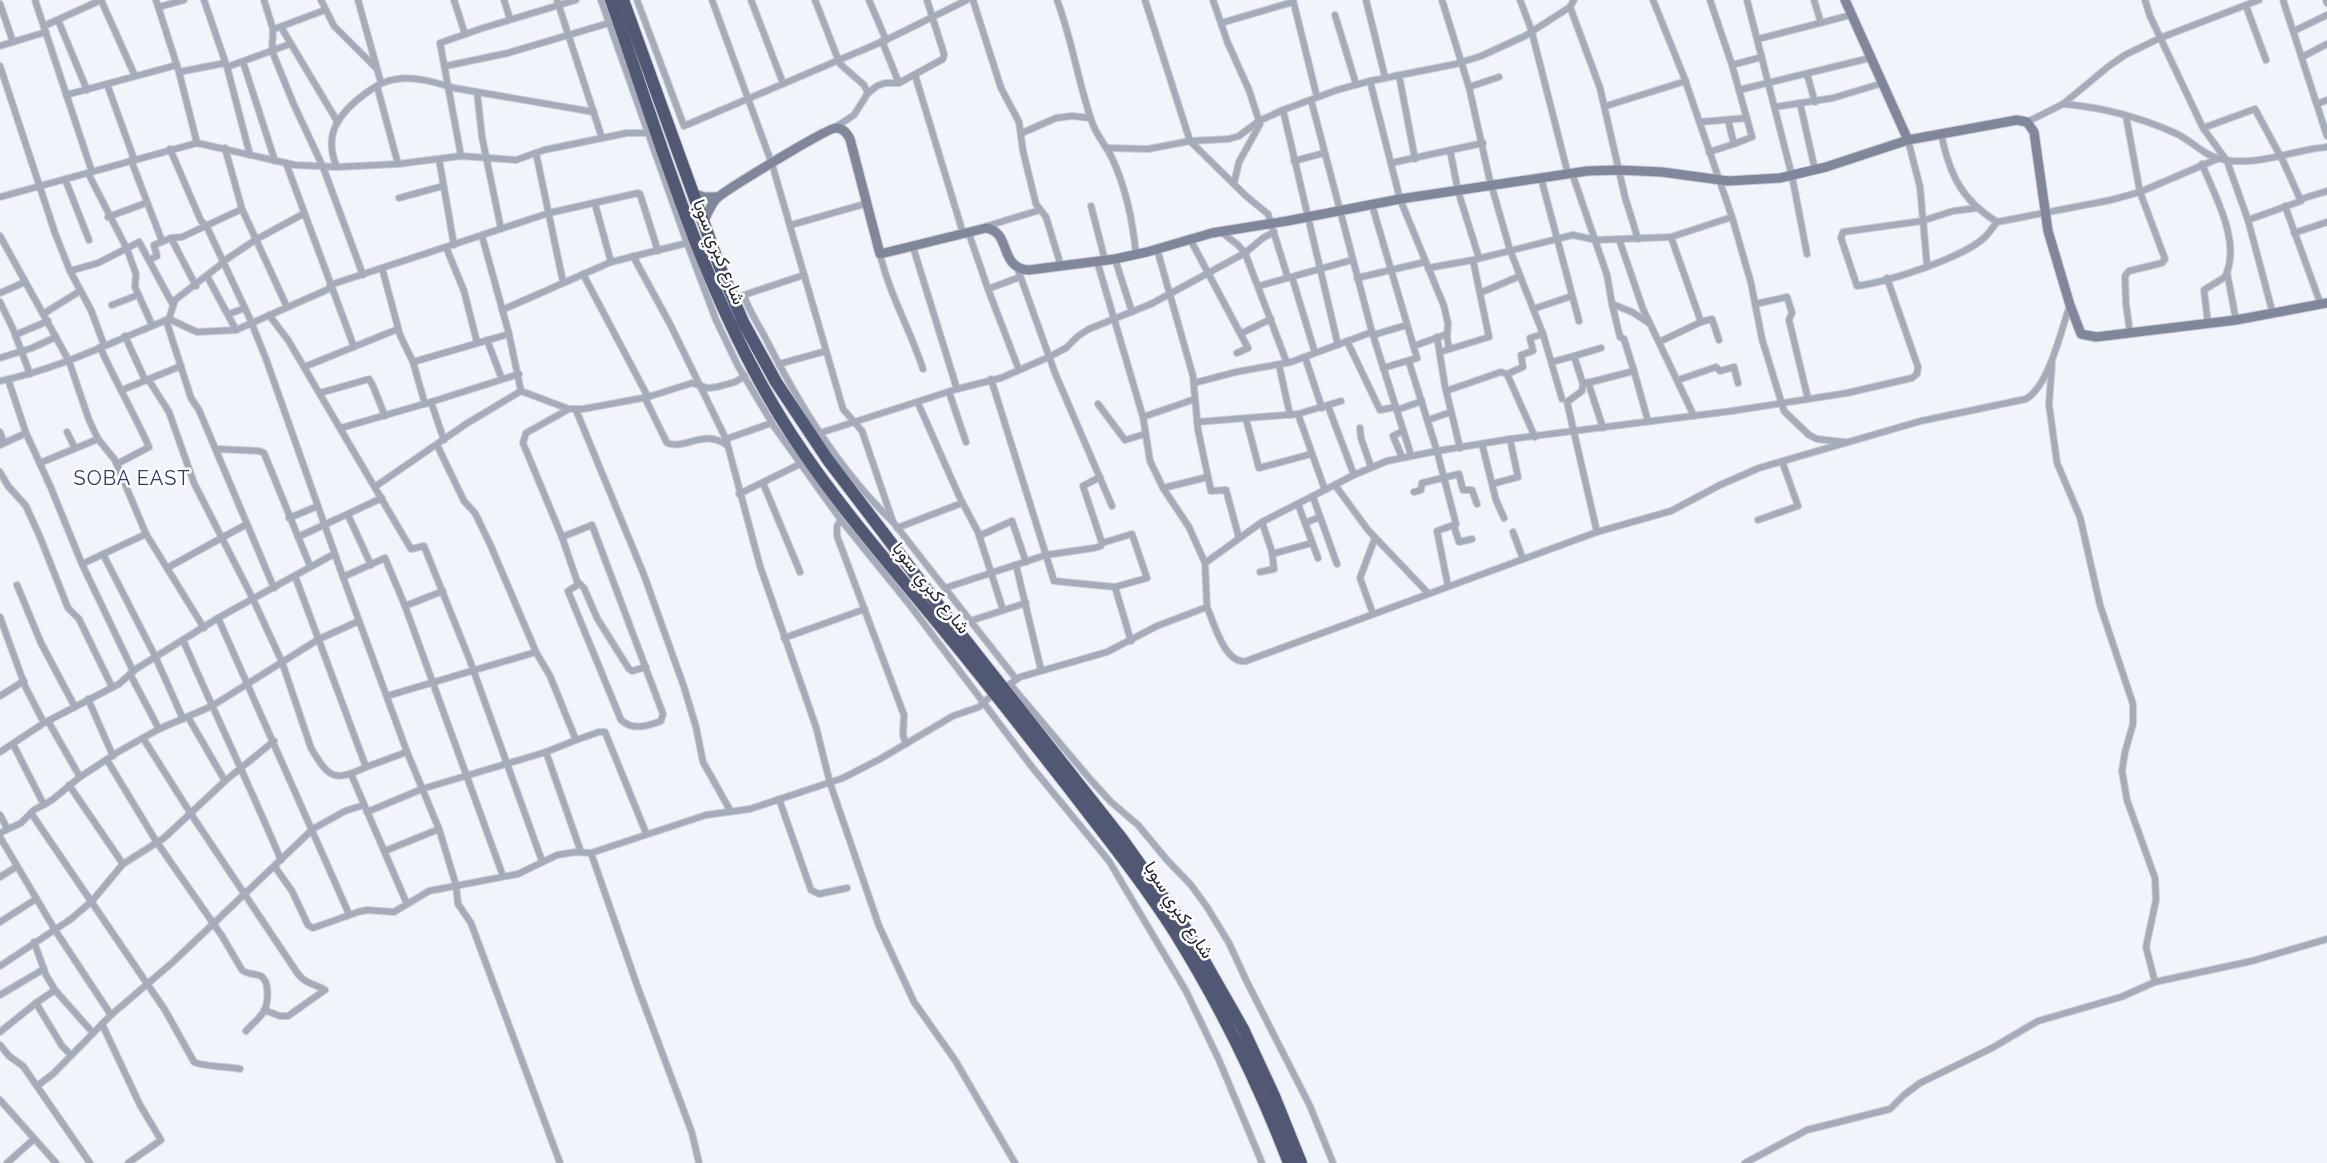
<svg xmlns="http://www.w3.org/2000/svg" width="2327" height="1163" viewBox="0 0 2327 1163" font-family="Raleway,Vazirmatn,sans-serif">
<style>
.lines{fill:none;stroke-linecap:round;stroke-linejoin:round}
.street-casing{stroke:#ccced6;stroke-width:8}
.secondary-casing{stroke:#ccced6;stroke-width:11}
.highway-casing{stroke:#ccced6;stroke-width:14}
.street{stroke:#a6abb9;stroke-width:6}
.secondary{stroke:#81879b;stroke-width:9}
.highway{stroke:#505873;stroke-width:12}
.labels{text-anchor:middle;stroke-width:5;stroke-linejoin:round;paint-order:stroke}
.street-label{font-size:18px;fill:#1e212d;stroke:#fff}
.quarter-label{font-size:20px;letter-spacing:1px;fill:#2f3b75;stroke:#fff}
</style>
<rect width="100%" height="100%" fill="#f2f4fb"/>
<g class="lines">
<defs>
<g id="street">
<path d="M 35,0 L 92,172"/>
<path d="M 101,0 L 135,76"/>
<path d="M 156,0 L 179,72 L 197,143"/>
<path d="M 204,0 L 227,67 L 250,155"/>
<path d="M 264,0 L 273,29 L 272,51 L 294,105 L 323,167 L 363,275"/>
<path d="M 321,0 L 334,26 L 377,69"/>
<path d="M 358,0 L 381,83"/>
<path d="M 454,0 L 465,34"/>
<path d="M 504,0 L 510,19"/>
<path d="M 557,0 L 602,138"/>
<path d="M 601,0 L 687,243 L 716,320 L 738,366 L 775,428 L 841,520 L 909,604 L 1032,767 L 1109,861 L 1186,991 L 1219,1060 L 1262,1163"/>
<path d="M 637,0 L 684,126 L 886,40 L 967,0"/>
<path d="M 712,0 L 772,164 L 843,409 L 862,431 L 893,522"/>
<path d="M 751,0 L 783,83"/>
<path d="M 815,0 L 840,64 L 864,85 L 868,93"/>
<path d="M 869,0 L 886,40"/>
<path d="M 973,0 L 1001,88 L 1019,122 L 1023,151 L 1036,204 L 1046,217 L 1061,266"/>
<path d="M 1057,0 C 1072,39 1078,82 1092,122 C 1096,135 1106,145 1112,158 C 1126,188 1133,222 1136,255"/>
<path d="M 1145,0 L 1190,141 L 1246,196 L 1268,214 L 1288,278"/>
<path d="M 1213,0 L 1227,41 L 1249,90 L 1260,124 L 1239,162 L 1234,183"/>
<path d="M 1293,0 L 1317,97"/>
<path d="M 1366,0 L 1385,77"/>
<path d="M 1442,0 L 1469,87 L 1489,177 L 1510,250 L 1543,334 L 1562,399"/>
<path d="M 1520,0 L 1531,29 L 1568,174"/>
<path d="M 1653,0 L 1684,77 L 1732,217 L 1751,283 L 1762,339 L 1784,411 L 1809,435 L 1817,439 L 1844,442"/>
<path d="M 1710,0 L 1732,65 L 1752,137 L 1734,144"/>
<path d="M 1747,0 L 1792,176 L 1807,254"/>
<path d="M 1814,0 L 1821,23"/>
<path d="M 2145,0 L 2150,16 L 2203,128 L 2227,161 L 2248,220 L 2273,314"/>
<path d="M 2283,0 L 2327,136"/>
<path d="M 2326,0 L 2327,3"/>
<path d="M 0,4 L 13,42"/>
<path d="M 2246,6 L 2266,60"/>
<path d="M 159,7 L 184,0"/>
<path d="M 1570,7 L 1600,88 L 1625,197 L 1638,239"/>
<path d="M 1335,15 L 1356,84"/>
<path d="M 58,20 L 87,90"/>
<path d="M 1221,23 L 1293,2"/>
<path d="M 44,26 L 101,0"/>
<path d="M 281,27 L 337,121"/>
<path d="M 277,28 L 325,10"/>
<path d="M 2294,31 L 2327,15"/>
<path d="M 1758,39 L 1851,15"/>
<path d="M 882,41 L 899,83"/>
<path d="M 0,46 L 46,32"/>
<path d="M 2302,57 L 2327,44"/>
<path d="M 243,62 L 275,161"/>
<path d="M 1732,65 L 1762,57"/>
<path d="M 0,66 L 55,233 L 70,271 L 91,310 L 104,345"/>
<path d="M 446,66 L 508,53 L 609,23"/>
<path d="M 227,67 L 290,44"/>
<path d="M 179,72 L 225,63"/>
<path d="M 1807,74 L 1815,102"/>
<path d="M 915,75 L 963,233"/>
<path d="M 1399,75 L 1415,159"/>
<path d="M 1370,81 L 1400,199 L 1444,306 L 1448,324 L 1447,337 L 1449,349"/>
<path d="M 107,84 L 134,159"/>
<path d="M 377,86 L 398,164"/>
<path d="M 1469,87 L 1499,77"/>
<path d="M 1739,90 L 1870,58"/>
<path d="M 477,92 L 482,137 L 501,229"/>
<path d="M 66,95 L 177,65"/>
<path d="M 1311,100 L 1372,332 L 1411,455"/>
<path d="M 1800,103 L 1815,170"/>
<path d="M 2063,104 C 2101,107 2139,117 2175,133 C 2193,141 2204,157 2225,160 C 2260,166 2292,150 2327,147"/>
<path d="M 2317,104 L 2327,100"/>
<path d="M 1606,106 L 1686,81"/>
<path d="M 1775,107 L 1833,98 L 1883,83"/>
<path d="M 1283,110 L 1338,345"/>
<path d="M 2126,116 L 2140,192 L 2165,259 L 2162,263 L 2129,271 L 2125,276 L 2126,304 L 2130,333"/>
<path d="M 1700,122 L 1747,118"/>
<path d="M 2027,122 L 2063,104 L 2109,66 L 2125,55 L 2160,38 L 2259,0"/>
<path d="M 834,128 L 854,115 L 868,93 L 877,86 L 885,83 L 899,83 L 943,59 L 944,54 L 927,0"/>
<path d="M 2203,128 L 2255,109 L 2283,161 L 2301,201 L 2248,220"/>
<path d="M 1022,133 L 1056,118 L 1072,116 L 1090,118"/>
<path d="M 1941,133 C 1949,173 1961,200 1997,222 L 2111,200 L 2140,192 L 2217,159"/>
<path d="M 1908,140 L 1920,187 L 1927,265"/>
<path d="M 225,148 L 242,209 L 287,307"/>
<path d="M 1107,148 L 1148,149 L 1190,141 L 1229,139 L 1239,136 L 1259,121 L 1283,110 L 1337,90 L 1370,81 L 1456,64 L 1481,56 L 1525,36 L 1570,7 L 1574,0"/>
<path d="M 170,149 L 201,221 L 206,225 L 250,319 L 266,359 L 343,577 L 407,752 L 439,829 L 456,885 L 458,904 L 471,923 L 560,1163"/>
<path d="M 1450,150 L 1458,191 L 1479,258"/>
<path d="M 1709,152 L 1734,144 L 1728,120"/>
<path d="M 536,153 L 563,282"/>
<path d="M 461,156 L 440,43 L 483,28 L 576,0"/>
<path d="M 439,159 L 454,245"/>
<path d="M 131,160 L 162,241"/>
<path d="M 1294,161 L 1324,153"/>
<path d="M 286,163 L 354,347"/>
<path d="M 1391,163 L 1483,143"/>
<path d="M 2202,164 C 2215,197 2242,242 2225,277 L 2204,290 L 2208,324"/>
<path d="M 337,167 C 322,134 340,112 366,93 C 376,86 385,80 397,79 C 415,76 437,83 454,88 L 594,112"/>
<path d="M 88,173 L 127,249 L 136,274 L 135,287 L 152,325"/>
<path d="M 1572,173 L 1607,275 L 1612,304"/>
<path d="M 1541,178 L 1579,321"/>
<path d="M 65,179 L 89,240"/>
<path d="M 0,197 L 197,143 L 295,165 L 337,167 L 398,164 L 461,156 L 516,160 L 544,150 L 627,133 L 649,133"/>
<path d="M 399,198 L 443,186"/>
<path d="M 2301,199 L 2327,191"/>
<path d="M 595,204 L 611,262"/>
<path d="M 1372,205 L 1417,358 L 1383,368"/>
<path d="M 1091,206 L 1105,260"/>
<path d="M 2285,206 L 2321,305"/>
<path d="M 1977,208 L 1953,211 L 1922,221 L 1843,232 L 1841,238 L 1857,286 C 1887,282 1963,258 1985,237 C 1989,233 1993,227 1997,222"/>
<path d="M 108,217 L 146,203"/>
<path d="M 791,225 L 868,203"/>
<path d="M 984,227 L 1040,210"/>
<path d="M 968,231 L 988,289"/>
<path d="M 1220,231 L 1238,245 L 1245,253 L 1287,363"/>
<path d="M 2294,233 L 2327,222"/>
<path d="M 0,236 L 69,361 L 89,420 L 98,439 L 115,460 L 146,534 L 204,628"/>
<path d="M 482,236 L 509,334 L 521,391"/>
<path d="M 1671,237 L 1701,322 L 1712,319 L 1719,340"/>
<path d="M 171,238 L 196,286"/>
<path d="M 1190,239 L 1248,348 L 1237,353"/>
<path d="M 1619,239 L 1643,309 L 1694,416"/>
<path d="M 446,247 L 464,291 L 477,342"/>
<path d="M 913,247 L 957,389"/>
<path d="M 1157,249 L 1193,376 L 1198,430 L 1211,491 L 1226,490 L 1239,538"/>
<path d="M 880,254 C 890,296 910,329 923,369"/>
<path d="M 633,256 L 670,324 L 726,439 L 760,566 L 816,727 L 830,783 L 879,926 L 914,1002 L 955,1060 L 1015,1163"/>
<path d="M 1115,259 L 1132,312"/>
<path d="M 149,260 L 157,256 L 154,245 L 171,238 L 182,237 L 242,209"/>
<path d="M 224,261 L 255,240 L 303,214"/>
<path d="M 1097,261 L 1143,417 L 1150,461 L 1163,488 L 1189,527 L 1205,563 L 1207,607"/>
<path d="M 1017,267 L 1055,373 L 1112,506"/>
<path d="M 382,268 L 400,335 L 413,362"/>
<path d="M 1428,268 L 1473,260 L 1573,235 L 1596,240 L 1671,237 L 1732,217"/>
<path d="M 70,271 L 98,263 L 139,242 L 172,303"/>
<path d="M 2227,272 L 2236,320"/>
<path d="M 583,274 L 648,397"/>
<path d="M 804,275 L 744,295 C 748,310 759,325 766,339 C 799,405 840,471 893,522 L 1016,679"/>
<path d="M 207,276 L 236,330"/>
<path d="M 1292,277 L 1315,353"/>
<path d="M 1357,278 L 1425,262"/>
<path d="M 330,285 L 549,213 L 638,193 L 640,194 L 658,251"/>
<path d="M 1259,286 L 1352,260"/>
<path d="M 0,293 L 25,282"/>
<path d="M 1480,293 L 1520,276"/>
<path d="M 0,302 L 13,329 L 30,374"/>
<path d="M 1755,304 L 1787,297 L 1792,313 L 1789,320 L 1808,399"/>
<path d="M 112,305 L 138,295"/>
<path d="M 1533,309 L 1572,296"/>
<path d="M 502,310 L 611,262 L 687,243"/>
<path d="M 43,314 L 80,291"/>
<path d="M 229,314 L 245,308"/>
<path d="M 269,315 L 288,340 L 411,549 L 424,546 L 469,658 L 542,861"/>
<path d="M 169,319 L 197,332 L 236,330 L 331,288"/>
<path d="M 166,320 L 191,398 L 199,410 L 274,588"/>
<path d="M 1242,333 L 1271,319"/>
<path d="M 15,335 L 48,321"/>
<path d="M 1373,335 L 1407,325"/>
<path d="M 125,336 L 145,380"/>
<path d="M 1437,337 L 1445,386 L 1460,448"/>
<path d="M 487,340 L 502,379"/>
<path d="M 1347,341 L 1380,410 L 1396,407"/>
<path d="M 1659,342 L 1701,322"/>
<path d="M 1414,346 L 1447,334"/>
<path d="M 100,347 C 115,381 134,413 149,447 L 117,464"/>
<path d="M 1440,352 L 1489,337 L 1473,260"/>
<path d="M 1574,356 L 1601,348"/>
<path d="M 1305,357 L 1322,408"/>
<path d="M 0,358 L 32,348 L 56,337"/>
<path d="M 1409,362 L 1437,451 L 1456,524 L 1437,531 L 1448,586"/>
<path d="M 1552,362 L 1574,356 L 1583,384 L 1582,391 L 1567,402 L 1597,532"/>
<path d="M 2052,363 L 2049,404 L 2057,463 L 2080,517 L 2100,605 L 2133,704 L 2133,724 L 2125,752 L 2122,771 L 2127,800 L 2155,878 L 2156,900 L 2146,947 L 2155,982"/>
<path d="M 779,364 L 826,351"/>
<path d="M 1279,365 L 1290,415"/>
<path d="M 304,367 L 398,329"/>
<path d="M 1019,370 L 988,289 L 1020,277"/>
<path d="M 1634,371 L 1624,339 L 1620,337 L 1612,304 L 1632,312 L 1649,323"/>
<path d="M 1507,374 L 1523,367 L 1521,355 L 1533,351 L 1530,338 L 1543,334"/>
<path d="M 8,379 L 26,433 L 51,488 L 82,564 L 133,671"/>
<path d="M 148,379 L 169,412 L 194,483 L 253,599 L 282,662 L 311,748 C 329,779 335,782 366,767 L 295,576"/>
<path d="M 1678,380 L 1716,367 L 1720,371 L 1734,367 L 1738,383"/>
<path d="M 0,381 C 59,369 114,341 169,319 L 175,300 L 224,262"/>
<path d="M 1588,382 L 1603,428"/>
<path d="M 1194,383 L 1236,372 L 1291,362 L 1372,332"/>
<path d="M 1583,384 L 1634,371 L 1648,421"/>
<path d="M 122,390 L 181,366"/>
<path d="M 521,391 L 569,409 L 583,409 L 648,397 L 692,383 L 708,388 L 717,387 L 735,382 L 745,376"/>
<path d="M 1446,391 L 1501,372 L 1507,374 L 1535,437"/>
<path d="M 949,392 L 966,442"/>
<path d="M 320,393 L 369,379 L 373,386 L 385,416"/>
<path d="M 645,398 L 667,443 C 689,450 702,428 727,445"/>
<path d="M 431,402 L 519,374"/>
<path d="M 918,403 L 960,498 L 978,532 L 1003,610"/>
<path d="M 425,404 L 413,362 L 509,334"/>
<path d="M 1098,404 L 1125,440 L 1145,434"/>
<path d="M 1328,406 L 1354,475"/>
<path d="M 569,409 L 526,433 L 523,443 L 562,537 L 577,581 L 584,588 L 597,618 L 629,669 L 632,671 L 646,667"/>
<path d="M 576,410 L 644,575 L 684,687 L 696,727 L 703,762 L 730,810"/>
<path d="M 1397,410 L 1422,401"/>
<path d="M 1298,414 L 1325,490"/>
<path d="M 1143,417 L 1195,399"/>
<path d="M 1246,419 L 1259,468 L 1311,454"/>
<path d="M 1428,420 L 1451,412"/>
<path d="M 1197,422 L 1298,414 L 1341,401"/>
<path d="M 341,428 L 431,402 L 444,440"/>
<path d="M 1360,428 L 1361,438 L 1371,467"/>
<path d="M 0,432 L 4,443"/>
<path d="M 67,432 L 75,448"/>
<path d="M 820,433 L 957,389 L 1001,378 L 1049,357 L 1066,348 L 1078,336 L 1089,329 L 1151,304 L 1245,253 L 1263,238 L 1274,232"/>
<path d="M 726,439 L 769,424"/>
<path d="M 1482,444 L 1496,500 L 1504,518"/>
<path d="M 0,445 L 26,433"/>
<path d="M 437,445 L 464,501 L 475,513 L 490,544 L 536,652 L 550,676 L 576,740 L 599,732 L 605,732 L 646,833"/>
<path d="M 216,449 L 259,451 L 264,453 L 310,566"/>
<path d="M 1402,457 L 1393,436 L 1403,431"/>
<path d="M 40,463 L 98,439"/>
<path d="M 0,472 L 8,486 L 26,506 L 40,537 L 68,608 L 79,619 L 112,687"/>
<path d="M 1100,477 L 1083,486 L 1102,543"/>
<path d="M 763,483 L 800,572"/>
<path d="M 1492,484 L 1518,477 L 1510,439"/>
<path d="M 1335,485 L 1368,530 L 1428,593"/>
<path d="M 376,486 L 466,424 L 521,391"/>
<path d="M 1163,488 L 1208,477"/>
<path d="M 1414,492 L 1421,490 L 1422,483 L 1459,474 L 1463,490 L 1472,490 L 1477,504"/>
<path d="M 739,494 L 800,464"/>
<path d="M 1313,497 L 1337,564"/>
<path d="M 1298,504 L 1318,558"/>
<path d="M 348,515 L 371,565"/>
<path d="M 289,518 L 318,506"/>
<path d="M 841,520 L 837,526 L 837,536 L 904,715 L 903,735 L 906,744"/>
<path d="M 1758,520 L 1798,506 L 1782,461"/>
<path d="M 1305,523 L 1320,517"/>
<path d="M 1454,526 L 1459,542 L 1472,539"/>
<path d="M 897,528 L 962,503"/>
<path d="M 1513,532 L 1523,559"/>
<path d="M 979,536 L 1012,521 L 1026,562"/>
<path d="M 298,537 L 382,498"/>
<path d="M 562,537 L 592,525 L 663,714 L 661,721 C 648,726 633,731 621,720 L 568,591 L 579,584"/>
<path d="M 103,554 L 155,656 L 183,719"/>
<path d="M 1272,554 L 1312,543"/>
<path d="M 1205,563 L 1262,522 L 1354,475 L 1387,461 L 1437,451 L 1510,439 L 1732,411 L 1847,393 L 1912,378 L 1917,374 L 1918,367 L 1887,278"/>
<path d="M 82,564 L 146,534"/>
<path d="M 1016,565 L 1041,670"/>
<path d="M 167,568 L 247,524"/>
<path d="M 1260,572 L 1274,569 L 1272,552 L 1262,522"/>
<path d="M 343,577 L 385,558 L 405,606 L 443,591"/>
<path d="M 17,585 L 41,643 L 75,707"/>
<path d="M 1115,587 L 1131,641"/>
<path d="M 945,588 L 1046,555 L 1054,581 L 1115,587 L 1147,578 L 1132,534 L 1102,543 L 1101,546 L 1094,548 L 1046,555 L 991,379"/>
<path d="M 405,606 L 503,876"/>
<path d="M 1373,614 L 1360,578 L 1375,538"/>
<path d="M 0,617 L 25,686 L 44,723"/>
<path d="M 218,618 L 349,914"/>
<path d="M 970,621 L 1026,603"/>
<path d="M 784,638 L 865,609"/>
<path d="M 183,640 C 215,714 250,786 281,860"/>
<path d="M 130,674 L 159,729"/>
<path d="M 1010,684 L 1090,779 L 1111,802 L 1138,825 L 1167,860 L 1191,885 L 1207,907 L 1229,943 L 1247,982 L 1310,1106 L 1333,1163"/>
<path d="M 1004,688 L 1020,677 L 1107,652 L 1157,626 L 1207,607 C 1214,623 1225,665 1246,661 L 1597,532 L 1671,511 L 1720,485 L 1759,468 L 1921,421 L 2026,399 C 2049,386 2061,330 2070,305"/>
<path d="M 0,696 L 24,681"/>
<path d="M 387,696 L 536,652"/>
<path d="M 88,699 L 113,756"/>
<path d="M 188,717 L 225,781"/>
<path d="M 48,721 L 80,777"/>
<path d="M 143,738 L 191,814 L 298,974 C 307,985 314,983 325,990 L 288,1016 L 280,1016 L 264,1010"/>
<path d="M 13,744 L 44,805"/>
<path d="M 0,752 L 44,723 L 119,684 L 136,669 L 218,618 L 334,554"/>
<path d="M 546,752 L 581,852"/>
<path d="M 107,760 L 156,841 L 222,936 L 242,970 C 248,975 254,973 261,976 C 270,982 268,1001 265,1010 C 261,1017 251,1025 246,1031"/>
<path d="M 366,767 L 407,752"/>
<path d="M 351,774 L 407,904"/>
<path d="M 69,785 L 123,864"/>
<path d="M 779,799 L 811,890 L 819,894 L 847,888"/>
<path d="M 367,812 L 422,789 L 546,752 L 576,740"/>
<path d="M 31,813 L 165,1010 L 194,1062 C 200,1066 230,1067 240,1069"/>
<path d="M 0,815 L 7,828"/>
<path d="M 0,833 L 21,823 L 34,810 L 52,800 L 80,777 L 118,752 L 159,729 L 212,706 L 319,639 L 359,621"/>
<path d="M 0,837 L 55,930 L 111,1015"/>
<path d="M 385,851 L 439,829"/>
<path d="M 591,853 L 638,988 L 692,1133 L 699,1163"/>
<path d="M 275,867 L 292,891 L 308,925 L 313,928 L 358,912 L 367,910 L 394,912 L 429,891 L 518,874 L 557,855 L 576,852 L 591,853 L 706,815 L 750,809 L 843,778 L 880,759 L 953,716 L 979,707 L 994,693"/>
<path d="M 0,877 L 16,867"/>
<path d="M 0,922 L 36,899"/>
<path d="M 34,942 L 46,975 L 55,990"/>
<path d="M 0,966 L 71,919 L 92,901 L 123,864 L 164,838 L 225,781 L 274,741"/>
<path d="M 0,995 L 44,969"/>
<path d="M 36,1003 L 62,1046 L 71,1055"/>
<path d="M 102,1024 L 140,1105 L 161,1140 L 128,1163"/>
<path d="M 0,1032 L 36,1003 L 55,990 L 93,1033"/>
<path d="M 0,1045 L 9,1056 L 23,1066 L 90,1163"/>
<path d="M 37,1086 L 53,1074 L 111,1015 L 173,962 L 313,829 L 345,811 L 364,805"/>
<path d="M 0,1100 L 56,1163"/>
<path d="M 7,1163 L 34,1139"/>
<path d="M 1745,1163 L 1807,1130 L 1890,1109 L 1904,1095 L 1920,1083 L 1992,1048 L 2038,1021 L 2121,997 L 2155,982 L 2252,961 L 2327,939"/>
</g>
<g id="secondary">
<path d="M 1845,0 L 1908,140"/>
<path d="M 692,193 L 704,197 L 718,197"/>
<path d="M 703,223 C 707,215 710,206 716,199 C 724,191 827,128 836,128 C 843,128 847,133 850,139 L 880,254 L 986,228 C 1012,232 998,268 1029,270 L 1115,259 L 1147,252 L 1212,233 L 1287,221 L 1400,199 L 1587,171 L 1618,170 L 1662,172 L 1728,181 L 1780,178 L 1826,167 L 1908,140 L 2017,120 L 2027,122 L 2034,132 L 2048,231 L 2070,305 L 2081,334 L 2096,337 L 2236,320 L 2327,303"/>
</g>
<g id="highway">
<path d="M 611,0 C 663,148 705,301 791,434 C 837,505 893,568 946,633 C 988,684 1028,736 1069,788 C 1105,835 1142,881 1174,931 C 1220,1005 1258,1082 1289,1163"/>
<path d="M 623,0 L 719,265 L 743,322 L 776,382 L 828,460 L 952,623 L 1122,839 L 1186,929 L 1243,1029 L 1274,1096 L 1301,1163"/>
</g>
</defs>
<use href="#street" class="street-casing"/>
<use href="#secondary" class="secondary-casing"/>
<use href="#highway" class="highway-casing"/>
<use href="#street" class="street"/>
<use href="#secondary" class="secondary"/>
<use href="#highway" class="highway"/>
</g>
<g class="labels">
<g class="street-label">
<text transform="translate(719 252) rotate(68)" y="6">شارع كبري سوبا</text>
<text transform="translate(931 588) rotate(51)" y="6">شارع كبري سوبا</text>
<text transform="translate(1179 910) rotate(57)" y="6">شارع كبري سوبا</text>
</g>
<g class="quarter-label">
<text x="132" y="485">SOBA EAST</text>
</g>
</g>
</svg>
